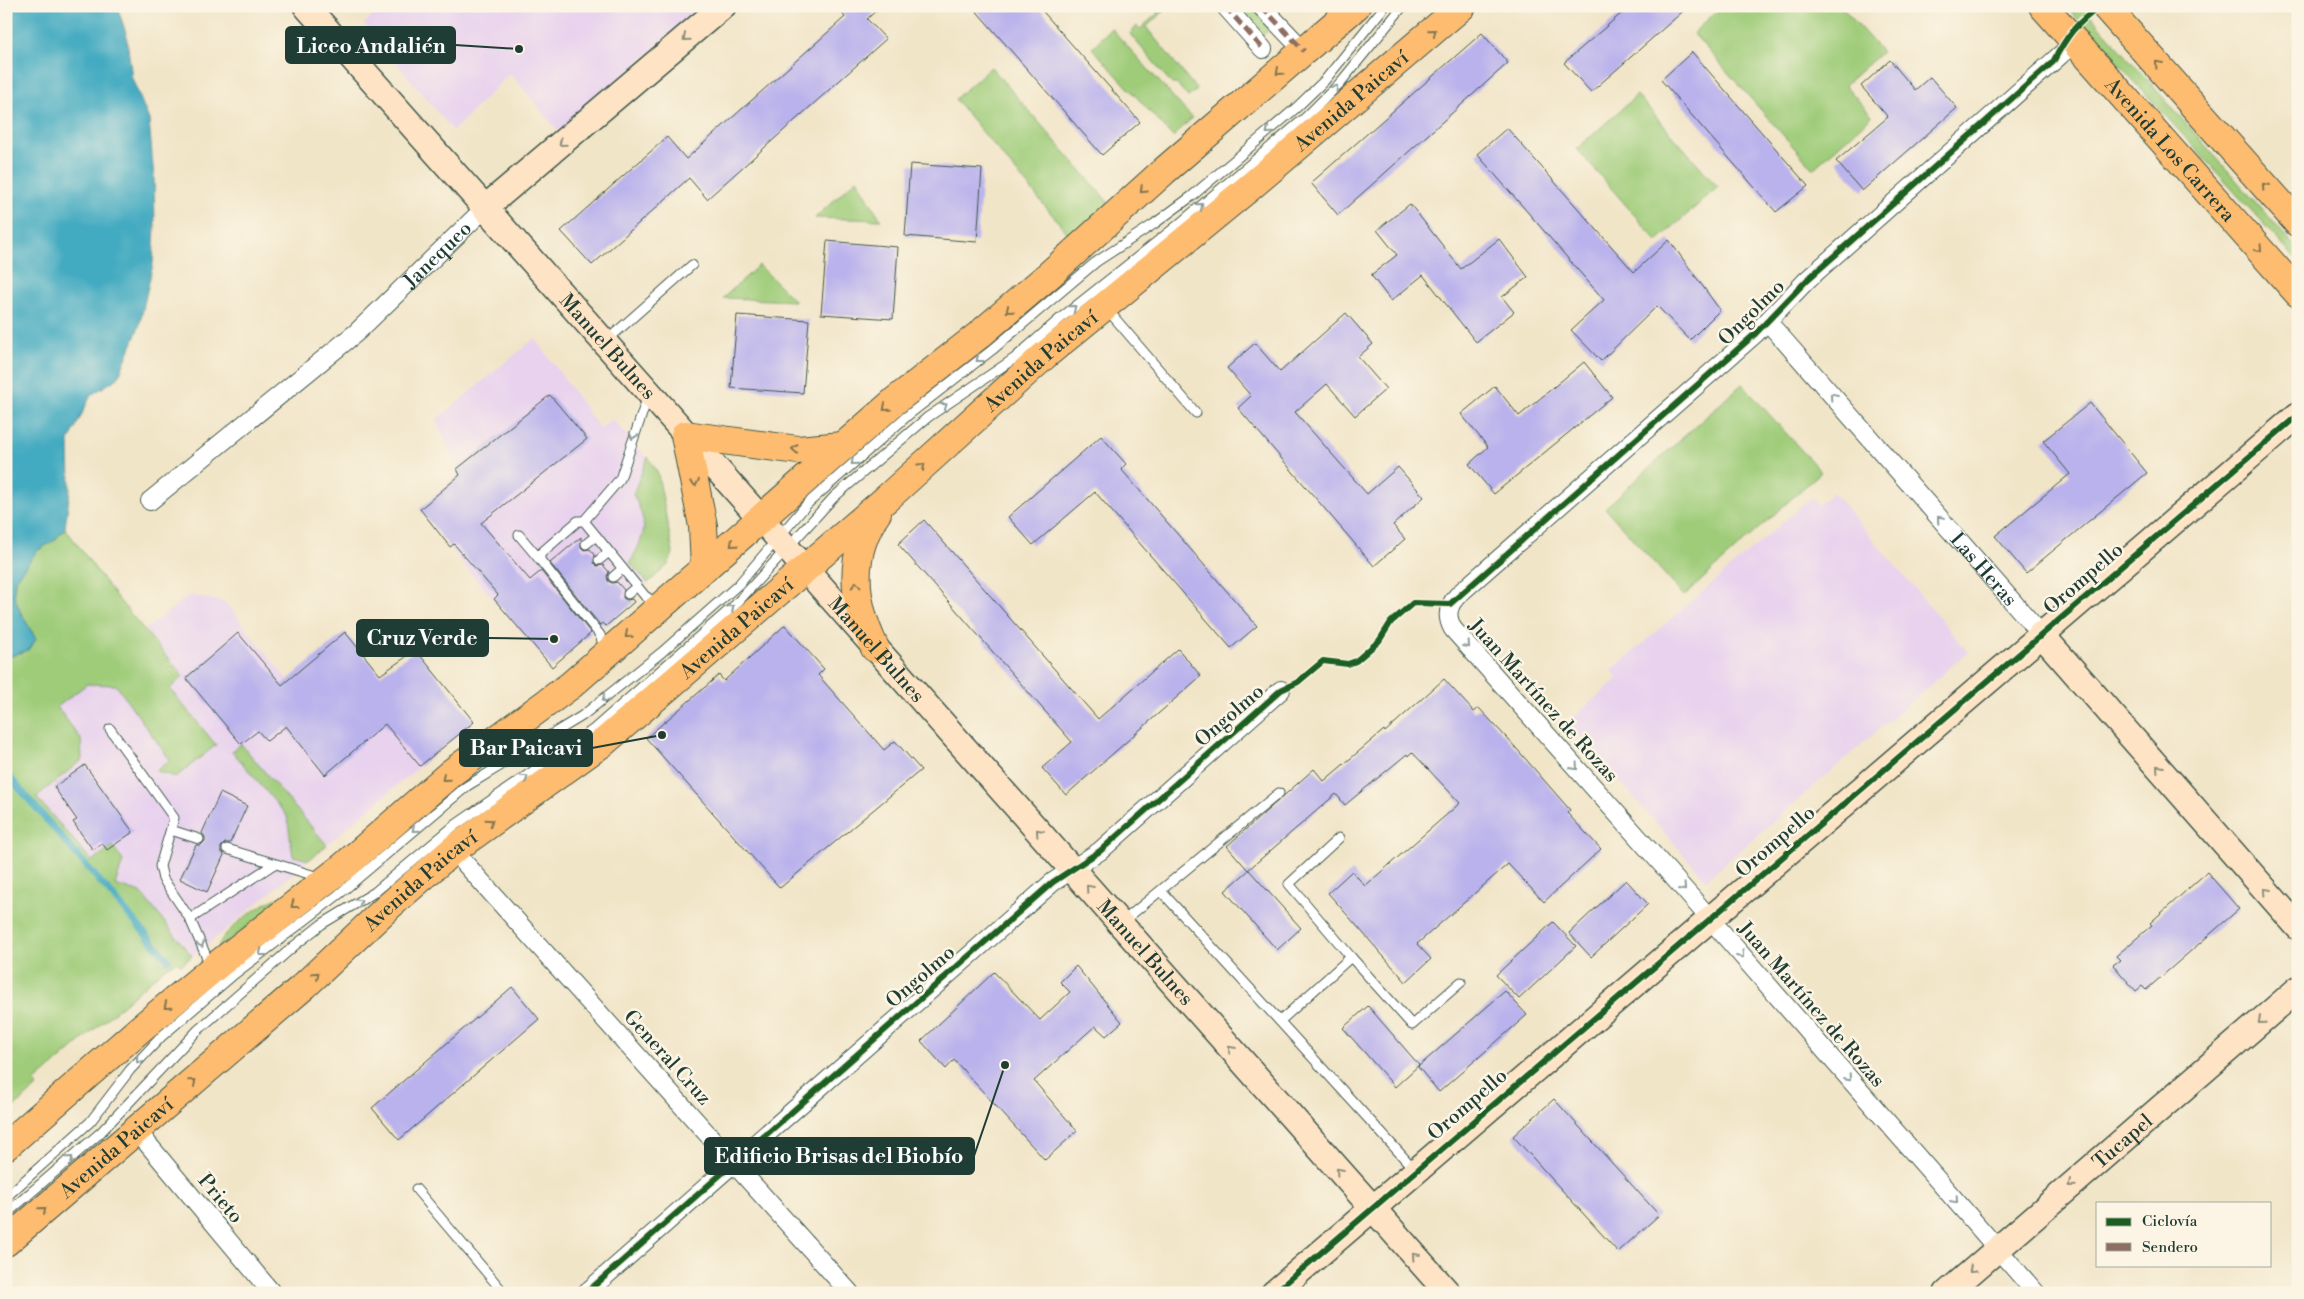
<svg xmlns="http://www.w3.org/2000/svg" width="2304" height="1299" viewBox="0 0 2304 1299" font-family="'Libre Bodoni',serif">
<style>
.built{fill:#e8d2ee}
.green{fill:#9fcc79;stroke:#5f8456}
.water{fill:#42aac1;stroke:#30747a}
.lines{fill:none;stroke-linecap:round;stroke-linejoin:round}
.stream{stroke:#42aac1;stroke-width:7}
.building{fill:#bab2ec}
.lane-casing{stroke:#3e564a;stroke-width:11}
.street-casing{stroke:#3e564a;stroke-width:20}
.secondary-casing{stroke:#3e564a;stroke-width:28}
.primary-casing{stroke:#3e564a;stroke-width:30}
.lane{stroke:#fff;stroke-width:9}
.street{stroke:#fff;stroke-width:18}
.secondary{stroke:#fee4c5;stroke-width:25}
.primary{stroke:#fdbc6f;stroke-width:28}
.quiet{stroke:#8d6e63;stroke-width:5;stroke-dasharray:10 5;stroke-linecap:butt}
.cycleway-casing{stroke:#fcf5e5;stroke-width:9}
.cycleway{stroke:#1b5e20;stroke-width:6}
.oneway{stroke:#83764f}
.oneway2{stroke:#8e907c}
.oneway3{stroke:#8f9e9a}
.labels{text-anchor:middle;stroke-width:5;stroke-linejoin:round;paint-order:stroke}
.street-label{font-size:20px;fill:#1f3d34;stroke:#fcf5e5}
.leader{fill:none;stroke:#1f3d34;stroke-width:2}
.callout-dot{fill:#1f3d34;stroke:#fcf5e5;stroke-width:2}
.callout{fill:#1f3d34;stroke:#1f3d34;stroke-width:2}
.callout-label{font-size:21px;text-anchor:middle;font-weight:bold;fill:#fff}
</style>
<rect width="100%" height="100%" fill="#fcf5e5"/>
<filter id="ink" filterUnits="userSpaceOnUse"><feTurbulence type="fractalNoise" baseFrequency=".02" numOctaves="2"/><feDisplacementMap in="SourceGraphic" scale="10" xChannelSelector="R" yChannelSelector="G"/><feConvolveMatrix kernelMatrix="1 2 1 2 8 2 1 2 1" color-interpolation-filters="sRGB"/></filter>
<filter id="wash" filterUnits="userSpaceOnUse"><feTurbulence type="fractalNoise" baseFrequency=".0096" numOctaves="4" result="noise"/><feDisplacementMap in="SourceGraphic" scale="20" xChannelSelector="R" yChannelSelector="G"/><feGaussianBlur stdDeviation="1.12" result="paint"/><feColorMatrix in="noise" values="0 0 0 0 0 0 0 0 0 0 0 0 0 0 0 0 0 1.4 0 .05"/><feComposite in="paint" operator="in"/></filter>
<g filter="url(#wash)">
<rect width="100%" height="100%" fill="#f1e5c8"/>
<g class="built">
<path d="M 383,6 L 703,6 L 559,132 L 510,73 L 453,131 L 364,24 Z"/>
<path d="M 535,338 L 600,429 L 612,419 L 655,466 L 673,553 L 668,565 L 552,667 L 457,557 L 420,509 L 459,475 L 436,420 Z"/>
<path d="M 1833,492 L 1968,652 L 1706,880 L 1568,722 L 1617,679 L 1612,670 L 1812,497 L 1818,505 Z"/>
<path d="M 114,594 L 145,630 L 189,595 L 225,602 L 288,680 L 324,650 L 420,766 L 228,928 L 181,965 L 6,761 L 6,684 Z"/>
</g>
<g class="green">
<path d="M 1158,6 L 1170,6 L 1146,27 L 1197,90 L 1188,97 L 1177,84 L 1172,84 L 1130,34 L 1137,26 L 1140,29 L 1158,13 L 1155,9 Z"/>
<path d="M 1233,6 L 1253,6 L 1272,28 L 1260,37 Z"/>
<path d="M 1723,6 L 1841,6 L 1882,52 L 1845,85 L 1872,116 L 1813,169 L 1693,33 Z"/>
<path d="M 2066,6 L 2082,6 L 2298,250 L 2298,262 Z"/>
<path d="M 1111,28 L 1192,118 L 1173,137 L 1092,48 Z"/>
<path d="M 991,67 L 1109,203 L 1070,236 L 955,99 Z"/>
<path d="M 1637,95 L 1718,187 L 1657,241 L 1577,149 Z"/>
<path d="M 857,179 L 881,220 L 815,218 Z"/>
<path d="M 759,265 L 795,301 L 723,298 Z"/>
<path d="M 1742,384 L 1821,472 L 1684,596 L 1605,508 Z"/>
<path d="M 648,457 L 658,474 L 673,553 L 668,565 L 648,583 L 630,563 C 646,533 649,526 633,494 Z"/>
<path d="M 65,528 L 114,594 L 183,676 L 170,689 L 216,745 L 176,777 L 156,771 L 170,760 L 116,685 L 87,684 L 57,707 L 81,739 L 82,760 L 36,797 L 92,861 L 113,846 L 123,861 L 115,885 L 141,893 L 192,956 L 181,965 L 177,961 L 165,968 L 34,1082 L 37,1087 L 6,1114 L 6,658 L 30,649 L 36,639 L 20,611 L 14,596 L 15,580 L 37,551 L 55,540 Z"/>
<path d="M 241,744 L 327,845 L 309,860 L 293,856 L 287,816 L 232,751 Z"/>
<path d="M 278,898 L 287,898 L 218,948 C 220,932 263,902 278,898 Z"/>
</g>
<path class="water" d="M 6,6 L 117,6 L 126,33 L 132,78 L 149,120 L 154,178 L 155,226 L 153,264 L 139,327 L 118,378 L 91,395 L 69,441 L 70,489 L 65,528 L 55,540 L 37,551 L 15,580 L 14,596 L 20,611 L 36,639 L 30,649 L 6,658 Z"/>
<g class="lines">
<path class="stream" d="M 6,773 L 168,960"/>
</g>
<g id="blocks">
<g class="building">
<path d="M 835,6 L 881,6 L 867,19 L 886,39 L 707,199 L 689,178 L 592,265 L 561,231 L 667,137 L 686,159 L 845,17 Z"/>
<path d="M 972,6 L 1038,6 L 1140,122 L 1102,155 Z"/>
<path d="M 1630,6 L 1689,6 L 1591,92 L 1564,63 Z"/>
<path d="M 1482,33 L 1508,63 L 1338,215 L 1311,183 Z"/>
<path d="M 1692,52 L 1808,186 L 1776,212 L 1661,80 Z"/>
<path d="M 1890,60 L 1915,90 L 1930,77 L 1957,108 L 1862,191 L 1836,161 L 1888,117 L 1861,86 Z"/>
<path d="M 1507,128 L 1634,272 L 1669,240 L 1720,310 L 1690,340 L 1657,306 L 1601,361 L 1571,330 L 1604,300 L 1477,154 Z"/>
<path d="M 910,164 L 982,169 L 977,242 L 905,236 Z"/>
<path d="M 1410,204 L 1461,269 L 1499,239 L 1528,277 L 1502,297 L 1514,312 L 1476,342 L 1423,275 L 1391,301 L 1371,275 L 1397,255 L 1377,230 Z"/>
<path d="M 827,241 L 898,247 L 893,319 L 821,314 Z"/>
<path d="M 1346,313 L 1373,344 L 1358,357 L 1386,389 L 1355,416 L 1327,384 L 1295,412 L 1367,494 L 1398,467 L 1424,497 L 1393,525 L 1405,539 L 1374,566 L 1238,408 L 1251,396 L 1227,368 L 1255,343 L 1280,372 Z"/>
<path d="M 737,315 L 809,320 L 803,393 L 731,388 Z"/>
<path d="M 1584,362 L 1612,397 L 1494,494 L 1469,464 L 1488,447 L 1461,414 L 1495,386 L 1519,416 Z"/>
<path d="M 550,395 L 587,439 L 481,523 L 530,580 L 541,571 L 591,633 L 552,667 L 494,599 L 498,595 L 454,544 L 450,547 L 420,509 L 460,475 L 457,469 Z"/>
<path d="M 2090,403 L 2147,473 L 2026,573 L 1995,536 L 2070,474 L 2043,441 Z"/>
<path d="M 1101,436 L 1126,464 L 1121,469 L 1257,626 L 1231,648 L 1095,492 L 1033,545 L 1008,517 Z"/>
<path d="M 924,520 L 1098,719 L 1178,649 L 1201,676 L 1066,795 L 1042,768 L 1072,742 L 898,544 Z"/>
<path d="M 581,537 L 581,547 L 584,550 L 590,549 L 595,555 L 594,563 L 597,566 L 603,565 L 609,572 L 607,576 L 608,581 L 612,583 L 617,582 L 624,590 L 623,598 L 627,600 L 632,599 L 634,602 L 606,626 L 603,623 L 600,625 L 550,563 Z"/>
<path d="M 785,625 L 824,669 L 818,675 L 884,750 L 895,741 L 921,770 L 780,888 L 646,738 L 719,675 L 724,681 Z"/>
<path d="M 345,632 L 380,675 L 416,650 L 474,722 L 420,766 L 385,724 L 325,775 L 286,726 L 267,741 L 258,731 L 241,744 L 186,678 L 238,633 L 282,685 Z"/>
<path d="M 1444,679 L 1474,712 L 1479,708 L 1516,748 L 1570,810 L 1567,813 L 1601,849 L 1544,902 L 1508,864 L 1417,944 L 1431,959 L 1406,982 L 1328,893 L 1352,871 L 1365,886 L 1460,803 L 1412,752 L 1408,756 L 1407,754 L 1345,805 L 1336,794 L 1248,870 L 1227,846 L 1314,769 L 1324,781 L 1384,730 L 1385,732 Z"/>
<path d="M 85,765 L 133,832 L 107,850 L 102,843 L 93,850 L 73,822 L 77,820 L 54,787 Z"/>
<path d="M 220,793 L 247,806 L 230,843 L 225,843 L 221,847 L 221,851 L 224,855 L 207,892 L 180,879 L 196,845 L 201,845 L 205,841 L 205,837 L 202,833 Z"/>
<path d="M 1249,870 L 1301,928 L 1277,950 L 1225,891 Z"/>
<path d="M 2207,872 L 2239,909 L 2146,990 L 2142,986 L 2136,991 L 2113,965 L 2120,960 L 2116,956 L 2152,925 L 2150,923 Z"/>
<path d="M 1626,880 L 1648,904 L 1591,957 L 1569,933 Z"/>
<path d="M 1553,922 L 1576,946 L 1519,999 L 1496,975 Z"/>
<path d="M 1076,966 L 1122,1022 L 1106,1036 L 1095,1026 L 1034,1081 L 1077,1131 L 1045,1160 L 954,1060 L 946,1069 L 921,1041 L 994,972 L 1040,1020 L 1070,992 L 1060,982 Z"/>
<path d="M 512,987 L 539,1019 L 399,1140 L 372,1108 Z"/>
<path d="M 1505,991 L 1527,1015 L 1439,1092 L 1418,1067 Z"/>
<path d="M 1368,1006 L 1419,1065 L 1395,1087 L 1343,1028 Z"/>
<path d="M 1554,1099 L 1659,1215 L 1618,1252 L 1513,1136 Z"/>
</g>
</g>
</g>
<g filter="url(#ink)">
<use href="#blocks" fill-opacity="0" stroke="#3e564a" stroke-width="1"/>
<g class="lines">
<defs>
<g id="lane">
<path d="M 1106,308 L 1196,413"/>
<path d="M 605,342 L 692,265"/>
<path d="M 584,521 L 620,479 L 648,396"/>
<path d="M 519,535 L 540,560"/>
<path d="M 586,544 L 596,536"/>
<path d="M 599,560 L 609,552"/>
<path d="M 613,577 L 622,569"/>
<path d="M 628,594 L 637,586"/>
<path d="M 605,650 L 600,635 L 540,560 L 540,554 L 578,521 L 584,521 L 645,596 L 659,605"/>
<path d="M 110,729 L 174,818 L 160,866 L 163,879 L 190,919 L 274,864"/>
<path d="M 171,830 L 199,839"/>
<path d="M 227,849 L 322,878"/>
<path d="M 1161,891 L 1415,1170"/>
<path d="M 190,919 L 211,967"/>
<path d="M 1121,923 L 1279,793"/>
<path d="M 1351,957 L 1412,1025 L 1461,982"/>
<path d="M 1280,1021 L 1351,957 L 1289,884 L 1339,838"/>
<path d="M 416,1189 L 504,1293"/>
<path d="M 6,1197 L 90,1122 L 130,1070 L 162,1036 L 232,976 L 338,895 L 467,786 L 582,716 L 662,652 L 739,584 L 807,504 L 907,416 L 992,350 L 1096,262 L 1154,224 L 1192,196 L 1296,108 L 1325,80 L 1385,6"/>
<path d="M 6,1214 L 100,1133 L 197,1031 L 294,946 L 322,924 L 375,892 L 454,826 L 594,729 L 735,605 L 834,497 L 928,417 L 1015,358 L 1062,317 L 1178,225 L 1305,118 L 1340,83 L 1403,6"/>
</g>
<g id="street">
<path d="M 1225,6 L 1263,49"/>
<path d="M 1261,6 L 1304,51"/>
<path id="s1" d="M 1768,322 L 2041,634"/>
<path id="s2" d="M 150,501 L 357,332 L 486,207"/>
<path d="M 453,850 L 850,1293"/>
<path d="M 137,1131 L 272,1293"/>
<path d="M 586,1293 L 1053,882 L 1100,851 L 1281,690"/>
<path d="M 2036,1293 L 1698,905 L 1453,629 C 1445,615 1448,605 1459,594 L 1755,334 L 1807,280 L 2075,42"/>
</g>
<g id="secondary">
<path id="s3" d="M 306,6 L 1448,1293"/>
<path d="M 486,207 L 723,6"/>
<path d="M 2041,634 L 2298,927"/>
<path d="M 1274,1293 L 2298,415"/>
<path id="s4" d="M 1947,1293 L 2298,989"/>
</g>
<g id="primary">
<path id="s5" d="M 2043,6 L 2298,293"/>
<path d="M 2105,6 L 2298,223"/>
<path d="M 705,568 L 703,526 L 685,435 L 798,450 L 843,446"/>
<path d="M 875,648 C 853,603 847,556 877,513"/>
<path d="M 6,1146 L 140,1029 L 221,962 L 344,866 L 451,773 L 571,685 L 896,400 L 979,335 L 1049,275 L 1164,171 L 1356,6"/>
<path id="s6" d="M 6,1242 L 304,986 L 388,907 L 453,850 L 605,741 L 886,499 L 1044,356 L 1250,187 L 1462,6"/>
</g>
</defs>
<use href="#lane" class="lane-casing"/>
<use href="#street" class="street-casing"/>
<use href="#secondary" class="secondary-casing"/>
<use href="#primary" class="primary-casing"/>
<use href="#lane" class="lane"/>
<use href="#street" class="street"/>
<use href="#secondary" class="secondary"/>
<use href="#primary" class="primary"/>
<g class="quiet">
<path d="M 1225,6 L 1263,49"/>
<path d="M 1261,6 L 1304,51"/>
</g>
<defs>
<g id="cycleway">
<path d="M 586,1293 L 1053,882 L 1100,851 L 1281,690 L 1298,682 L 1323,661 L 1348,664 L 1356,661 L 1379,641 L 1391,622 L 1413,603 L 1450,604 L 1755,334 L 1807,280 L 2053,62 C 2068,34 2075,25 2100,6"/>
<path d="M 1274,1293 L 2298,415"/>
</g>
</defs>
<use href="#cycleway" class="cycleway-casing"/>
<use href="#cycleway" class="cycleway"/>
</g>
<defs><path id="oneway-chevron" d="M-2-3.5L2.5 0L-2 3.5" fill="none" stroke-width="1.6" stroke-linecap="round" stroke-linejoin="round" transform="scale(1.25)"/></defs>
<g class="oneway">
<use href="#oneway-chevron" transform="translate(1433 32) rotate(-40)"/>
<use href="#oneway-chevron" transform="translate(2158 64) rotate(-131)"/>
<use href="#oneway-chevron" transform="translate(1279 72) rotate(139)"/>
<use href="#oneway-chevron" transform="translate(2265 186) rotate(-131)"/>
<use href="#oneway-chevron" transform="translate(1143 190) rotate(136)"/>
<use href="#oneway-chevron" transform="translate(2259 249) rotate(48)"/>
<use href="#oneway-chevron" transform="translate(1009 310) rotate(140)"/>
<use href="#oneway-chevron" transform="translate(886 408) rotate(139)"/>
<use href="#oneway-chevron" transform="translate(795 449) rotate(-176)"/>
<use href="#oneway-chevron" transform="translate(922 466) rotate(-42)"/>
<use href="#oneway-chevron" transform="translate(695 483) rotate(79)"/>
<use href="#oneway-chevron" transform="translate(733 544) rotate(139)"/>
<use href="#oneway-chevron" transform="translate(856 585) rotate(-92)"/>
<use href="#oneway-chevron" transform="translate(628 635) rotate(139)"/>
<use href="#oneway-chevron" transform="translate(445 778) rotate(139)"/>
<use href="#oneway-chevron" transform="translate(490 822) rotate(-35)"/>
<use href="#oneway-chevron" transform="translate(294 905) rotate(143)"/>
<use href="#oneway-chevron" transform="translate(316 975) rotate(-43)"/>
<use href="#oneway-chevron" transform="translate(167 1006) rotate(140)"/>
<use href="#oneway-chevron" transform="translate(193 1082) rotate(-41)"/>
<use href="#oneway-chevron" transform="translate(43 1210) rotate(-41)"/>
</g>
<g class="oneway2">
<use href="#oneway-chevron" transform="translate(686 38) rotate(140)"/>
<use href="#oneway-chevron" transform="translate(562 143) rotate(140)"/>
<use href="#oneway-chevron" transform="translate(2159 768) rotate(-131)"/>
<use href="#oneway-chevron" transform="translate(1039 832) rotate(-132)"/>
<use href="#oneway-chevron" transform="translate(1089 888) rotate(-131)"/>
<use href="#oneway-chevron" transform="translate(2266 891) rotate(-131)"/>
<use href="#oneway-chevron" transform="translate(2261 1021) rotate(139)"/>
<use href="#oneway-chevron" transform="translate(1231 1049) rotate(-132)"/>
<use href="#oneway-chevron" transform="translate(1339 1171) rotate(-132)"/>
<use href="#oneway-chevron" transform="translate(2071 1184) rotate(139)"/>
<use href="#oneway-chevron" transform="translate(1415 1256) rotate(-132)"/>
<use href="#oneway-chevron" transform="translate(1972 1270) rotate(138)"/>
</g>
<g class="oneway3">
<use href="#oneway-chevron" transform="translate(1335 88) rotate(-48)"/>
<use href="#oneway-chevron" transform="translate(1269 131) rotate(140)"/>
<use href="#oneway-chevron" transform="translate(1200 206) rotate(-40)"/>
<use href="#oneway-chevron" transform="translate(1073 308) rotate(-39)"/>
<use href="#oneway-chevron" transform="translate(979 359) rotate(142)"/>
<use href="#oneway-chevron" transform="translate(1833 396) rotate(-131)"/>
<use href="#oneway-chevron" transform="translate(944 406) rotate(-34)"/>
<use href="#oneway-chevron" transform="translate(633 436) rotate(109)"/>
<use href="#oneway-chevron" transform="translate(854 462) rotate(139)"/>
<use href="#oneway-chevron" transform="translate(1940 519) rotate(-131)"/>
<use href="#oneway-chevron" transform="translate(731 608) rotate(-44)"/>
<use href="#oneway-chevron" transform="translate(1467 645) rotate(48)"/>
<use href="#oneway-chevron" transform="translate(605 699) rotate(141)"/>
<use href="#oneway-chevron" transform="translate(1575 767) rotate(48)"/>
<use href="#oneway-chevron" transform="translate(525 778) rotate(-34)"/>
<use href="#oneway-chevron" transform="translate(415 829) rotate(139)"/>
<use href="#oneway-chevron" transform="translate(1683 888) rotate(48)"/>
<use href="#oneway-chevron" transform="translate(359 902) rotate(-32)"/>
<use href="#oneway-chevron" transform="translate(201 944) rotate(67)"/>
<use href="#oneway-chevron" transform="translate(262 953) rotate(143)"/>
<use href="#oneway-chevron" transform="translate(1741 955) rotate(49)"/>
<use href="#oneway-chevron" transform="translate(139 1060) rotate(130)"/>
<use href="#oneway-chevron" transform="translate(1848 1078) rotate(49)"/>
<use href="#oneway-chevron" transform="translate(70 1159) rotate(-41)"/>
<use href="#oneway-chevron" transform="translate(1955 1200) rotate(49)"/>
</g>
</g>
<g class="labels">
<g class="street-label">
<text dy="7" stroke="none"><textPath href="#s6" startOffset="1765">Avenida Paicaví</textPath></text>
<text dy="7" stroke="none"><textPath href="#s5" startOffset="192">Avenida Los Carrera</textPath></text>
<text dy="7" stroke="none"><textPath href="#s2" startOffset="379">Janequeo</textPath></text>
<text transform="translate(1751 312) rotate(-45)" y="7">Ongolmo</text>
<text dy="7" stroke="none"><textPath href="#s3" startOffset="455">Manuel Bulnes</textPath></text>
<text dy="7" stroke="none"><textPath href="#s6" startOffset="1360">Avenida Paicaví</textPath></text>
<text dy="7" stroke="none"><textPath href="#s1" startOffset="328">Las Heras</textPath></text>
<text transform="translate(2083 578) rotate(-41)" y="7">Orompello</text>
<text dy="7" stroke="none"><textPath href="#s6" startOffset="955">Avenida Paicaví</textPath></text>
<text dy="7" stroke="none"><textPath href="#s3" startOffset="860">Manuel Bulnes</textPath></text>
<text transform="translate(1544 700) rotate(48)" y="7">Juan Martínez de Rozas</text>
<text transform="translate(1229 715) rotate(-41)" y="7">Ongolmo</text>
<text transform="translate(1775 841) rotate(-41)" y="7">Orompello</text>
<text dy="7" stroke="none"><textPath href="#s6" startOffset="550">Avenida Paicaví</textPath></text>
<text dy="7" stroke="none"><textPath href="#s3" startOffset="1265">Manuel Bulnes</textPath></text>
<text transform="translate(920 976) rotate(-41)" y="7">Ongolmo</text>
<text transform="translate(1812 1004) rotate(49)" y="7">Juan Martínez de Rozas</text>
<text transform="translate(668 1057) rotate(48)" y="7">General Cruz</text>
<text transform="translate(1467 1104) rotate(-41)" y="7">Orompello</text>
<text dy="7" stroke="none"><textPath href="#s4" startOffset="232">Tucapel</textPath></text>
<text dy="7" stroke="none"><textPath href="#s6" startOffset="145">Avenida Paicaví</textPath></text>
<text transform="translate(221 1198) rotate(50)" y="7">Prieto</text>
</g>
</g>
<path class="leader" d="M519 49L455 45M554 639L488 638M662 735L592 748M1005 1065L974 1156"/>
<g class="callout-dot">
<circle cx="519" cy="49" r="5"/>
<circle cx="554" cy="639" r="5"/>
<circle cx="662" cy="735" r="5"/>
<circle cx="1005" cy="1065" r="5"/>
</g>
<g class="callout">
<rect x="286" y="27" width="169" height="36" rx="5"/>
<rect x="357" y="620" width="131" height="36" rx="5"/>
<rect x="460" y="730" width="132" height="36" rx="5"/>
<rect x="705" y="1138" width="269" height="36" rx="5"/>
</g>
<g class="callout-label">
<text x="371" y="53">Liceo Andalién</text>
<text x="422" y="645">Cruz Verde</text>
<text x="526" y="755">Bar Paicavi</text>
<text x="839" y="1163">Edificio Brisas del Biobío</text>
</g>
<rect width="2304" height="1299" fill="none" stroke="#fcf5e5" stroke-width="25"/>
<rect x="2096" y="1202" width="175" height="65" fill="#fcf5e5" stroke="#a4ab9e"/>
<rect x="2106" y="1218" width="25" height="8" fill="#1b5e20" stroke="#a4ab9e"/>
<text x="2142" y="1226" font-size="15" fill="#1f3d34">Ciclovía</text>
<rect x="2106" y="1243" width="25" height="8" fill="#8d6e63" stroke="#a4ab9e"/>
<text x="2142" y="1252" font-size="15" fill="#1f3d34">Sendero</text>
</svg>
